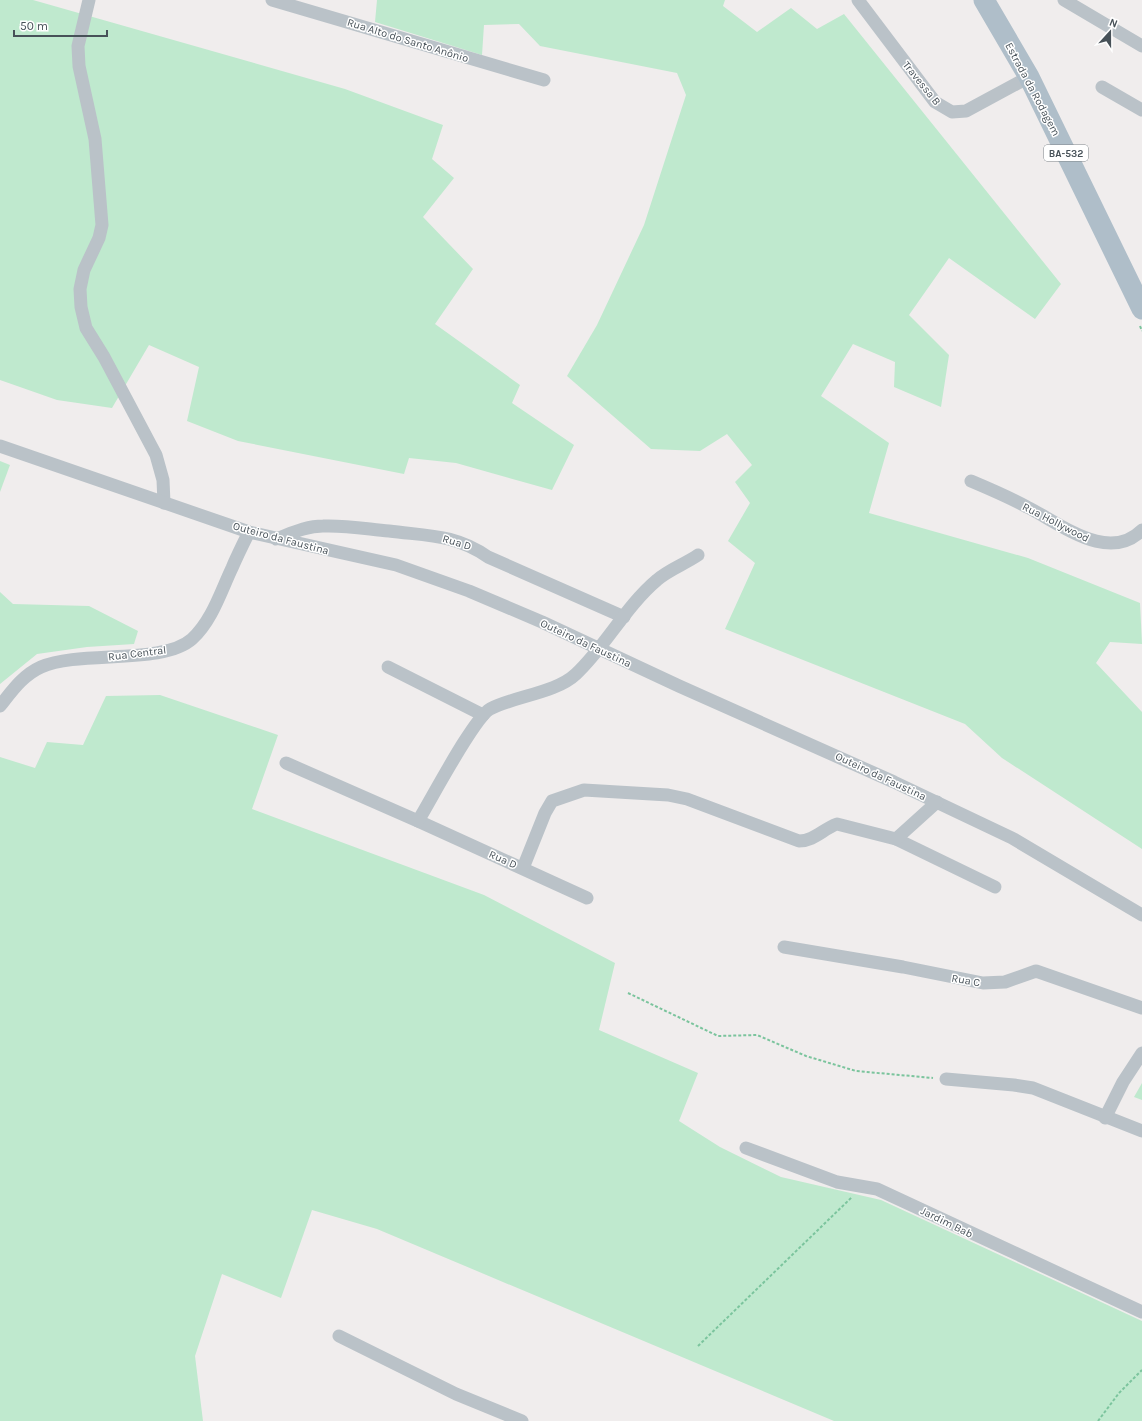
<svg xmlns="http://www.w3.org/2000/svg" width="1142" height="1421" viewBox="0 0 1142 1421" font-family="Karla,sans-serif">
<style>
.green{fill:#bfe9ce}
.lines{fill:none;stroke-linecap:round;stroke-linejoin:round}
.path{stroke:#7bc49d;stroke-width:2;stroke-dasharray:3 2;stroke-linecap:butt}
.street{stroke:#bac2c8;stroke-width:13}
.primary{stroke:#afbec9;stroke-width:21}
.labels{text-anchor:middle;stroke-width:3;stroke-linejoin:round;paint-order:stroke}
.shield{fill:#fff;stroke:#7e858a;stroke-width:1}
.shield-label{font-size:10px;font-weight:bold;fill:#475158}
.street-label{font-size:11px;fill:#475158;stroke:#fff}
</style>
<rect width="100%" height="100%" fill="#f0eded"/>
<g class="green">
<path d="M 0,0 L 33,0 L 345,89 L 443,125 L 432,159 L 454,178 L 423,217 L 473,269 L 435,324 L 520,385 L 512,403 L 574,445 L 552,490 L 456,463 L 409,458 L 404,474 L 238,441 L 187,421 L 199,367 L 149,345 L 112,408 L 57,400 L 0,380 Z"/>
<path d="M 377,0 L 725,0 L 723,6 L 757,32 L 791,8 L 817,29 L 844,14 L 1061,284 L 1035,319 L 949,258 L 909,315 L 949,355 L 941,407 L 894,387 L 895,362 L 853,344 L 821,396 L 889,443 L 869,513 L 1028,558 L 1140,603 L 1142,644 L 1110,642 L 1096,663 L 1142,712 L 1142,849 L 1002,758 L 965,724 L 725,629 L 755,563 L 728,541 L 750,503 L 735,482 L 752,465 L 727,434 L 700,451 L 651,449 L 567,376 L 597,325 L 644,225 L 686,95 L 677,73 L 540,46 L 519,24 L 484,25 L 482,55 L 375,22 Z"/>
<path d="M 0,461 L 10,465 L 0,492 Z"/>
<path d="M 0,592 L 13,604 L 89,606 L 138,631 L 134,644 L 87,647 L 37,654 L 0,684 Z"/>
<path d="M 160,695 L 278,735 L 252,809 L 484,895 L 615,963 L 599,1030 L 698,1073 L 679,1121 L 720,1147 L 781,1177 L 881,1200 L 1142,1321 L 1142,1421 L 834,1421 L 377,1229 L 312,1210 L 281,1298 L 222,1274 L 195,1356 L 203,1421 L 0,1421 L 0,757 L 35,768 L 47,742 L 83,745 L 106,696 Z"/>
<path d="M 1142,1083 L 1142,1100 L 1134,1097 Z"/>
</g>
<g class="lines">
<g class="path">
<path d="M 1140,326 L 1142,331"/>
<path d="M 628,993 L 718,1036 L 757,1035 L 806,1056 L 856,1071 L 933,1078"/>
<path d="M 698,1346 L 852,1197"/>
<path d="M 1098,1421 L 1119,1393 L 1142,1370"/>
</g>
<g class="street">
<path d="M 89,0 L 78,46 L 79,66 L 95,139 L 102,225 L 99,238 L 84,270 L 80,289 L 81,307 L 86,328 L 104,357 L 156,455 L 163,480 L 164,503"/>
<path d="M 272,0 L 544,80"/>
<path d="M 858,0 L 935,102 L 952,112 L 966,111 L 1029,77"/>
<path d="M 1064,0 L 1142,46"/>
<path d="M 1102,87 L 1142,110"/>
<path d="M 0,446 L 249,532 L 396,565 L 469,591 L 542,622 L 679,686 L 894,782 L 1012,838 L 1142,915"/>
<path d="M 971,481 C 990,489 1009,497 1027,507 C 1060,523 1108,564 1142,530"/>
<path d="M 276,539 C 292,533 306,526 323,526 C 345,525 367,529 389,531 C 427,536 455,534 488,557 L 624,617"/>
<path d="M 388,667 L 483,715"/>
<path d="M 0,706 C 12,691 23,675 41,667 C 80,650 163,665 192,639 C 212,621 221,591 232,568 C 237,556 243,544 249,532"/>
<path d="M 286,763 L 418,821 L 587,898"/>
<path d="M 418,821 C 431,800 473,719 490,709 C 515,696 556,693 576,674 C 606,646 625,607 657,580 C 668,570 685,564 698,555"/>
<path d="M 896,839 L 995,887"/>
<path d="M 523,868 L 545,813 L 552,801 L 584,790 L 668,795 L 687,799 L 799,841 C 814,841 823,829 837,824 L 896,839 L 937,802"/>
<path d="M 784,947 L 903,967 L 983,983 L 1005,982 L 1036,971 L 1142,1008"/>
<path d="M 946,1079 L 1014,1085 L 1033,1088 L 1142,1131"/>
<path d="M 1105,1118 L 1123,1082 L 1142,1053"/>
<path d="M 746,1148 L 837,1182 L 877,1189 L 1142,1312"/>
<path d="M 339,1336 L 456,1394 L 522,1421"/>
</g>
<path class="primary" d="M 984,0 L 1029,77 L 1142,309"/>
</g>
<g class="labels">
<rect class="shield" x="1044" y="145" width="44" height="16" rx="3"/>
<g class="shield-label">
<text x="1066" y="157">BA-532</text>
</g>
<g class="street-label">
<text transform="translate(408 40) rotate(17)" y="4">Rua Alto do Santo Anônio</text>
<text transform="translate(922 83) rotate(51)" y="4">Travessa B</text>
<text transform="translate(1033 89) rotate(62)" y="4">Estrada da Rodagem</text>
<text transform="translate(1056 522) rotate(27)" y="4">Rua Hollywood</text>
<text transform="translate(281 538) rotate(15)" y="4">Outeiro da Faustina</text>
<text transform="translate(457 542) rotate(17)" y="4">Rua D</text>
<text transform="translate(586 643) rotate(25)" y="4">Outeiro da Faustina</text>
<text transform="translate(137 653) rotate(-7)" y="4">Rua Central</text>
<text transform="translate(881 776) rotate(25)" y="4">Outeiro da Faustina</text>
<text transform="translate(503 859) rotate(24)" y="4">Rua D</text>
<text transform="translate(966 980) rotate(10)" y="4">Rua C</text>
<text transform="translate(947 1222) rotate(26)" y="4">Jardim Bab</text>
</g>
</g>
<g transform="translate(1110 32) rotate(21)" stroke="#ffffff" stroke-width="3" paint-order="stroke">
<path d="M0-3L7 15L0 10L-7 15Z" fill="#475158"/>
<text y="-6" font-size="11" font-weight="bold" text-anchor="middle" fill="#475158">N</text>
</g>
<path d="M14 30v6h93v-6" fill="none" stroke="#475158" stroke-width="2"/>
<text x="20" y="30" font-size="12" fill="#475158" stroke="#ffffff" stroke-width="3" paint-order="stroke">50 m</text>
</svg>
